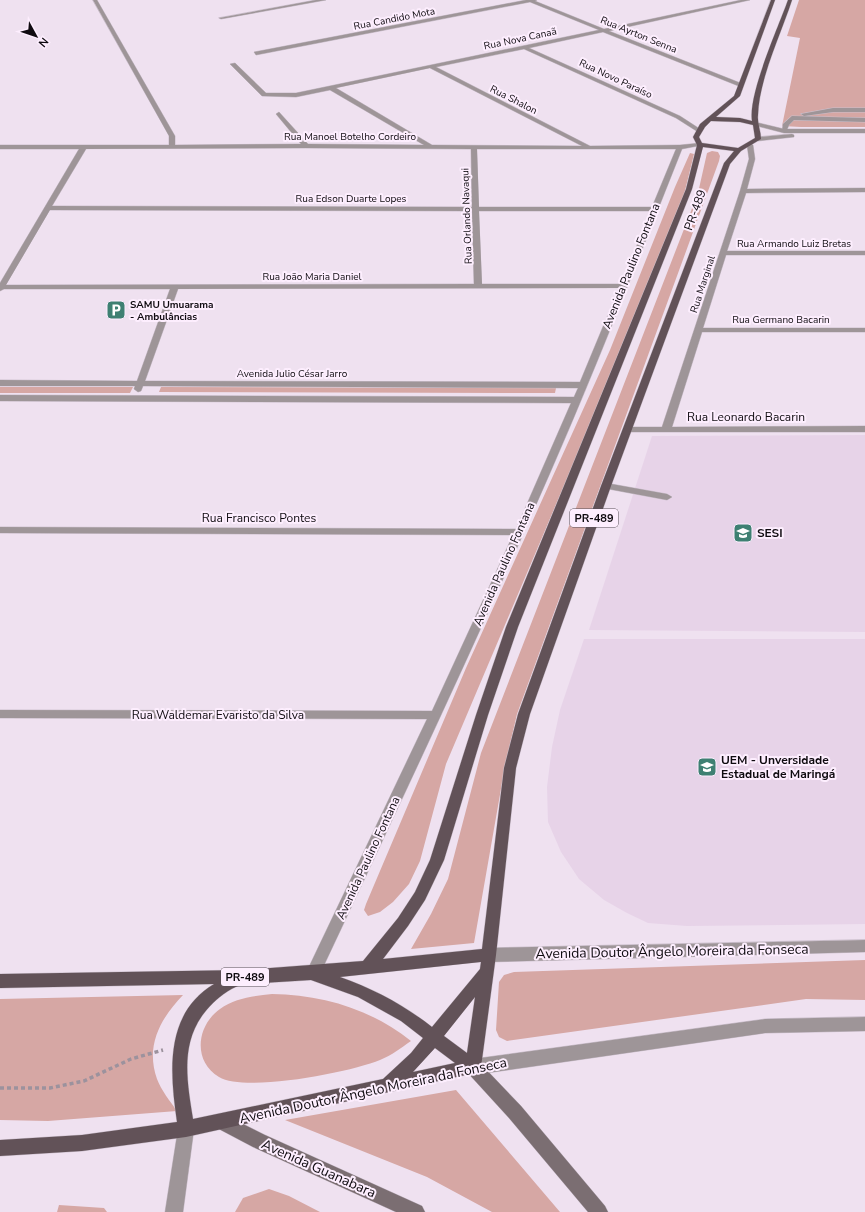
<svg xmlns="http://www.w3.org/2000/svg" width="865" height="1212" viewBox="0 0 865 1212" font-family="'Nunito Sans',sans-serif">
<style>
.built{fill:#e7d3e8}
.green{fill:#d6a7a4}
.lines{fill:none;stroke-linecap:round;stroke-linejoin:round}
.service-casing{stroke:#cbbfcc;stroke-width:1}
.minor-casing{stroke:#cbbfcc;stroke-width:1}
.tertiary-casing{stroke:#cbbfcc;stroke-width:1}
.secondary-casing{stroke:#cbbfcc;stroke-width:1}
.primary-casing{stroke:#cbbfcc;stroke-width:1}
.path{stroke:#9c929d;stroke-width:3.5;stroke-dasharray:4 3;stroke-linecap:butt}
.service{fill:#9e9598;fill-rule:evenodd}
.minor{fill:#9e9598;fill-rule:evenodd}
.tertiary{fill:#9e9598;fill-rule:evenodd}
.secondary{fill:#7b6e72;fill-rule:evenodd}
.primary{fill:#625258;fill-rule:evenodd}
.labels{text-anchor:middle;stroke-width:4;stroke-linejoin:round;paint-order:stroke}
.far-street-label{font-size:10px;fill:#0f0b10;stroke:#fdeefe}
.far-poi-label{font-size:10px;font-weight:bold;fill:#0f0b10;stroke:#fdeefe;text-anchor:start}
.shield{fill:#fdeefe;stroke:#564f57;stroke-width:1}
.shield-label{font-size:11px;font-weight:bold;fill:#0f0b10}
.street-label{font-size:12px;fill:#0f0b10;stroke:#fdeefe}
.poi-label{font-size:12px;font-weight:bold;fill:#0f0b10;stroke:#fdeefe;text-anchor:start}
.near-street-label{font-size:14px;fill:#0f0b10;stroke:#fdeefe}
</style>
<rect width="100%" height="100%" fill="#efe1f0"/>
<g class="built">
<path d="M 865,435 L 865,632 L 589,630 L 652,436 Z"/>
<path d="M 584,639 L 865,639 L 865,924 L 687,926 L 648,923 L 627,913 L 604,900 L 579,879 L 561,852 L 548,822 L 547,787 L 552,747 L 560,710 Z"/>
</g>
<g class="green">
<path d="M 799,0 L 865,0 L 865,127 L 801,127 L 782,126 L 800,38 L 787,36 Z"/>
<path d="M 712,151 L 718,152 L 720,156 L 719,161 L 517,714 L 505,766 L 474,943 L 411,949 L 431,914 L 448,879 L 481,753 L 698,193 L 707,153 Z"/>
<path d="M 690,153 L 694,154 L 682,203 L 655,271 L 446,764 L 420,861 L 409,884 L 393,902 L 380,912 L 368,916 L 364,910 L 366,904 L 466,668 L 610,350 L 675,187 Z"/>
<path d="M 0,387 L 133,387 L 130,393 L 0,393 Z"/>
<path d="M 161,387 L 556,388 L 555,393 L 159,392 Z"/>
<path d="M 865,960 L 865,1000 L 806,999 L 507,1041 L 499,1037 L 496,1030 L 499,982 L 504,975 L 514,972 Z"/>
<path d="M 272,994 C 323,995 371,1009 411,1041 C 401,1048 392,1055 380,1060 C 351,1072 246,1093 219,1077 C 192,1061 197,1025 220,1009 C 235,998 254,996 272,994 Z"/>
<path d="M 183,995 C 161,1018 145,1045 157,1079 C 161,1090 170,1101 177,1111 L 48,1121 L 0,1120 L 0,999 Z"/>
<path d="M 456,1090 L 560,1212 L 492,1212 L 427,1177 L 285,1120 Z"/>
<path d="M 269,1189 L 289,1196 L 320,1212 L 235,1212 L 243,1198 Z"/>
<path d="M 59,1205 L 104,1208 L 107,1212 L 57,1212 Z"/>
</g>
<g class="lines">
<defs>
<g id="service">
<path d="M 833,108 L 865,108 L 865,112 L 833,112 L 804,116 L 801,114 Z"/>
<path d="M 792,116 L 865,118 L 865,122 L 794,120 L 789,125 L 786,132 L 782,132 L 783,124 Z"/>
<path d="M 606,483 L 667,494 L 672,497 L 667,500 L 603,488 L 601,486 Z"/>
</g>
<g id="minor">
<path d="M 93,0 L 97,0 L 175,136 L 175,145 L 301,144 L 276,114 L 279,112 L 308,144 L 424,145 L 330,90 L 296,97 L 262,96 L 230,64 L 235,63 L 266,93 L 296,93 L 599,30 L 530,2 L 256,55 L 254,52 L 526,0 L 537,0 L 535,1 L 604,29 L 741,0 L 750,0 L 609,31 L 743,84 L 741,87 L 603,32 L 529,48 L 680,116 L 700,129 L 700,131 L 698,132 L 676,118 L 524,49 L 436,67 L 590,146 L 680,145 L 700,143 L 703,145 L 682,149 C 639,257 597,366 550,473 C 476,643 397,810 318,978 L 313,980 L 308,978 L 306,973 L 427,719 L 0,718 L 0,710 L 432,711 L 513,535 L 0,533 L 0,527 L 516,529 L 571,403 L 0,401 L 0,395 L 574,397 L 578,388 L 143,386 L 141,391 L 138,392 L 134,389 L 135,386 L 0,386 L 0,380 L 137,381 L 170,289 L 4,289 L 0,291 L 0,283 L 79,149 L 0,149 L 0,145 L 169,145 L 169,136 ZM 430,68 L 582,146 L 432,145 L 336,88 ZM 306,148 L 471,149 L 472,207 L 52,206 L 86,149 ZM 477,149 L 676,149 L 652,207 L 479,207 ZM 50,210 L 472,211 L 474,284 L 6,285 ZM 479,211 L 651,211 L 621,284 L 482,284 ZM 619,288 L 580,382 L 145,381 L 178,289 Z"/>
<path d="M 316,0 L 326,0 L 221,19 L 219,18 Z"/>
<path d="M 750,143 L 753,145 L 755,159 L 747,189 L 865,188 L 865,192 L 746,193 L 727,251 L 865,251 L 865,255 L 726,255 L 703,328 L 865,328 L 865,332 L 702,332 L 672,427 L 865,426 L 865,432 L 625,432 L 623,430 L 628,427 L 662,427 L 740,191 L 749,159 L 747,145 Z"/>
<path d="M 186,1121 L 192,1123 L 194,1129 L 183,1212 L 165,1212 L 178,1129 L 180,1123 Z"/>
</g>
<g id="tertiary">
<path d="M 755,122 L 784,129 L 865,129 L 865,133 L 784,133 L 753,125 L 753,123 Z"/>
<path d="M 792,134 L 794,135 L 794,137 L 758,141 L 755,139 L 758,137 Z"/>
<path d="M 865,940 L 865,952 L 489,962 L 484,960 L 482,955 L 484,950 L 489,948 Z"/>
<path d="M 865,1017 L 865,1031 L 765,1033 L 473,1075 L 467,1072 L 465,1067 L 467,1062 L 473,1059 L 765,1019 Z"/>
</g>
<g id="secondary">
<path d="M 473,1059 L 479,1062 L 521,1106 L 605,1206 L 608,1212 L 588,1212 L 509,1118 L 467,1072 L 465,1067 L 467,1062 Z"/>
<path d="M 223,1114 L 265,1135 L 422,1206 L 425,1212 L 396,1212 L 253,1147 L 217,1128 L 215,1122 L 217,1116 Z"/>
</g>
<path id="primary" d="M 771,0 L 775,0 L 740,96 L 716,117 L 740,118 L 752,121 C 748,94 778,28 788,0 L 792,0 C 781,34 759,79 758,115 C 757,123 761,131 761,139 L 741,151 L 730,164 L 611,486 L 530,714 L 516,768 L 496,955 L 481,1067 L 479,1072 L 186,1137 L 82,1151 L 0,1156 L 0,1140 L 82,1135 L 177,1122 C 170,1073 164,1014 214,984 L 0,988 L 0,974 L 243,970 L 363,961 L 398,918 L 415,892 L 430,860 L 476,715 L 506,627 L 686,189 L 697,145 L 693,137 L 700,124 L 734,96 ZM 711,121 L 740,122 L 753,125 L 755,138 L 738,148 L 702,143 L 699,137 L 705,127 ZM 703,147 L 734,151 L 724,163 L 601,486 L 518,714 L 504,768 L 482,949 L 383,959 L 408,926 L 425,900 L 444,860 L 488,715 L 518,627 L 692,189 ZM 481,962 L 480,969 L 432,1027 C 404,1005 374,989 340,977 ZM 311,980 L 358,997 L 401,1021 L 423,1038 L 411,1053 L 383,1079 L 193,1119 C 186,1076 179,1036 213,1003 C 221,995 234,986 244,984 C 250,982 257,983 262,983 C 279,982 295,981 311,980 ZM 475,997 L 467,1053 L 444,1036 ZM 435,1048 L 455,1063 L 413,1072 Z"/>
</defs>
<use href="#service" class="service-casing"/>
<use href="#minor" class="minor-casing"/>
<use href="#tertiary" class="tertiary-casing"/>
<use href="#secondary" class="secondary-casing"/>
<use href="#primary" class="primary-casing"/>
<path class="path" d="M 0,1088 L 50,1088 L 84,1081 L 131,1059 L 163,1050"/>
<use href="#service" class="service"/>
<use href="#minor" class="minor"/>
<use href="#tertiary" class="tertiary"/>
<use href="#secondary" class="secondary"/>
<use href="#primary" class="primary"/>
</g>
<defs>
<symbol id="parking-square" viewBox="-11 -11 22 22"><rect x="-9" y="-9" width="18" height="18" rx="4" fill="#3e8072" stroke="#fdeefe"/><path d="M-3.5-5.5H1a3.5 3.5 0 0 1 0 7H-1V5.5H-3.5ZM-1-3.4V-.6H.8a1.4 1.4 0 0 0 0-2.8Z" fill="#fff"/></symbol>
<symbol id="school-square" viewBox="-11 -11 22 22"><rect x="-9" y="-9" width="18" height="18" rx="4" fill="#3e8072" stroke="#fdeefe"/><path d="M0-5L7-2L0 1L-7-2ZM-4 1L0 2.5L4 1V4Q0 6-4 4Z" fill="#fff"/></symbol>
<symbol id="university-square" viewBox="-11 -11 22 22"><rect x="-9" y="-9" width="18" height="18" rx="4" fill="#3e8072" stroke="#fdeefe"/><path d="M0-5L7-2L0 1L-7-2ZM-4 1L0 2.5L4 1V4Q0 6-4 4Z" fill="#fff"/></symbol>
</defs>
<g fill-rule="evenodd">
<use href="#parking-square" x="105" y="299" width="22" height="22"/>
<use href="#school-square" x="732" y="522" width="22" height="22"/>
<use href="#university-square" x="696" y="756" width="22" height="22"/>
</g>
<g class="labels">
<g class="far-street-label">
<text transform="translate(394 18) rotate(-11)" y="4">Rua Candido Mota</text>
<text transform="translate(639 34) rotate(22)" y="4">Rua Ayrton Senna</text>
<text transform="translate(520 38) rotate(-12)" y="4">Rua Nova Canaã</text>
<text transform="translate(616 78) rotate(25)" y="4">Rua Novo Paraíso</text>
<text transform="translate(514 99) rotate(27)" y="4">Rua Shalon</text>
<text x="350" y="140">Rua Manoel Botelho Cordeiro</text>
<text x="351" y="202">Rua Edson Duarte Lopes</text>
<text transform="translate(466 216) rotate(-92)" y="4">Rua Orlando Navaqui</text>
<text x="794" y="247">Rua Armando Luiz Bretas</text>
<text x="312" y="280">Rua João Maria Daniel</text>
<text transform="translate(702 284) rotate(-72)" y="4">Rua Marginal</text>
<text x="781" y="323">Rua Germano Bacarin</text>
<text x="292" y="377">Avenida Julio César Jarro</text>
</g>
<g class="far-poi-label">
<text x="130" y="308">SAMU Umuarama<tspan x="130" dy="12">- Ambulâncias</tspan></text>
</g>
<g class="shield">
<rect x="570" y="509" width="48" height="18" rx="3"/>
<rect x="221" y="968" width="48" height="18" rx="3"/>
</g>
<g class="shield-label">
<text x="594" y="522">PR-489</text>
<text x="245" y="981">PR-489</text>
</g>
<g class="street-label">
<text transform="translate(695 210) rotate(-70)" y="4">PR-489</text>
<text transform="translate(631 266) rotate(-68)" y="4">Avenida Paulino Fontana</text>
<text x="746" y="421">Rua Leonardo Bacarin</text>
<text x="259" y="522">Rua Francisco Pontes</text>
<text transform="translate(504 564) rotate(-66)" y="4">Avenida Paulino Fontana</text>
<text x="218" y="719">Rua Waldemar Evaristo da Silva</text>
<text transform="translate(368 858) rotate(-65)" y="4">Avenida Paulino Fontana</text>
</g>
<g class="poi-label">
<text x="757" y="537">SESI</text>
<text x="721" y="764">UEM - Unversidade<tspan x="721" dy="14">Estadual de Maringá</tspan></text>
</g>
<g class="near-street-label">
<text transform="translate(672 951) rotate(-1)" y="5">Avenida Doutor Ângelo Moreira da Fonseca</text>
<text transform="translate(373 1090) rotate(-12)" y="5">Avenida Doutor Ângelo Moreira da Fonseca</text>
<text transform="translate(319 1168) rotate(24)" y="5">Avenida Guanabara</text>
</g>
</g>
<g transform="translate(36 36) rotate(130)" stroke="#fdeefe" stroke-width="3" paint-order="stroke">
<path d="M0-3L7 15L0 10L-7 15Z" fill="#0f0b10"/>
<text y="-6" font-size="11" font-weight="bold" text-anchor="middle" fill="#0f0b10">N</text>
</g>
</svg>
